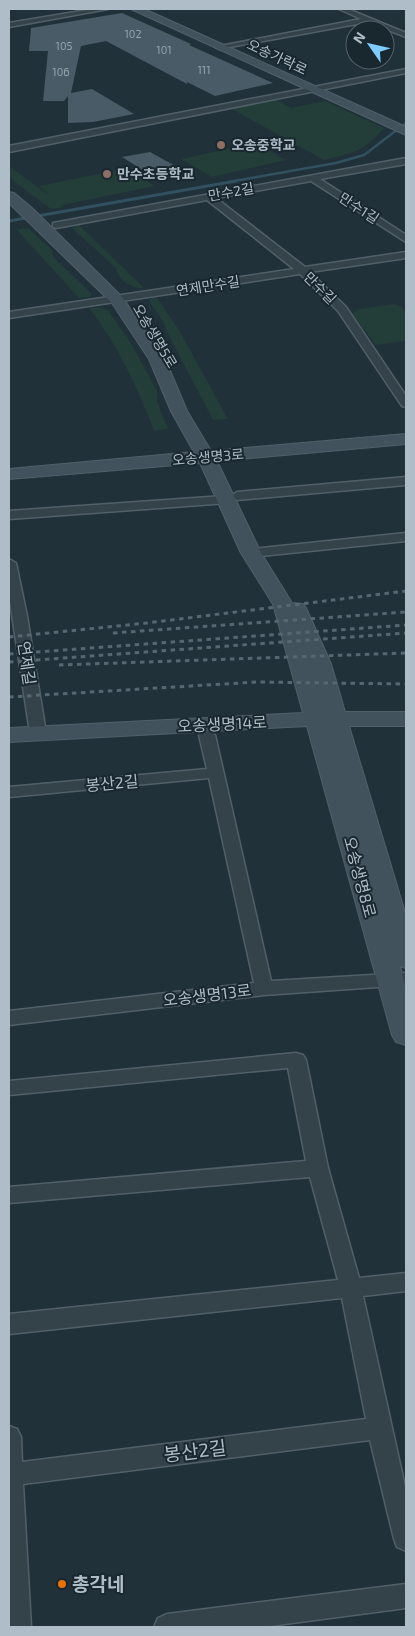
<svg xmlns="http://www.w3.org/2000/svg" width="415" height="1636" viewBox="0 0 415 1636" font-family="'Exo 2','Noto Sans KR',sans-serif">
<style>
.green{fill:#233d39}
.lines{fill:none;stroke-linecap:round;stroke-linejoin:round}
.stream-far1{stroke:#315060;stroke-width:2.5}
.stream{stroke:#315060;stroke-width:3}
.building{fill:#485b66}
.street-casing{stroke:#516068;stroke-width:3}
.secondary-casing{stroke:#516068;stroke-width:2}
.street{fill:#34424a;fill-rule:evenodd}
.secondary{fill:#41525d;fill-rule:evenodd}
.rail{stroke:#556771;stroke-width:3;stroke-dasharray:4.5 4.5;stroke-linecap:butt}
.education-dot{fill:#8d6e63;stroke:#19272f;stroke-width:2}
.food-dot{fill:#e8710a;stroke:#19272f;stroke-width:2}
.labels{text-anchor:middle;stroke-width:4;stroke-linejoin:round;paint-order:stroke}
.far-number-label{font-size:11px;fill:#94a4af}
.far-street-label{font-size:14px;fill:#aebdc7;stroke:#19272f}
.far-poi-label{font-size:14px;font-weight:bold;fill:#aebdc7;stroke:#19272f;text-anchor:start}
.street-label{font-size:16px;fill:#aebdc7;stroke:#19272f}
.near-street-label{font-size:19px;fill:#aebdc7;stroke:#19272f}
.near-poi-label{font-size:19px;font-weight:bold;fill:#aebdc7;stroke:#19272f;text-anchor:start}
</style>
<rect width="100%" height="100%" fill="#20313a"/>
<g class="green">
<path d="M 274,99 L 291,108 L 325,101 L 384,128 C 365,151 351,154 324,160 L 230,108 Z"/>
<path d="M 256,143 L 286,160 L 212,177 L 181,159 Z"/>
<path d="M 9,166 L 51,197 L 39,186 L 127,168 L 155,186 L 62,205 L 64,207 L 51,209 L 16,183 L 9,175 Z"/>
<path d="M 79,225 L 144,288 C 132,289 118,280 116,268 L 72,228 Z"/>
<path d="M 28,228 L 52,250 L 54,258 L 92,294 L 89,297 L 79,298 L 16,229 Z"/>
<path d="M 152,298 L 157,298 L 179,330 L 228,419 L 213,420 L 166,330 L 164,323 L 149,301 Z"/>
<path d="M 394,304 C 412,308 406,326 406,341 L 376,345 L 352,314 L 359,309 Z"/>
<path d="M 99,307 L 108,310 L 129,340 L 157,390 L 157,401 L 168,429 L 154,431 C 137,387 118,345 89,308 Z"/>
</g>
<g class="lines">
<path class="stream-far1" d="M 229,182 L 336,163 L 364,155 L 406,123"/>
<path class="stream" d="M 9,221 L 236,181"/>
</g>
<g class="building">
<path d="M 122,13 L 191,44 L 189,45 L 273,83 L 215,96 L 187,82 L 187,84 L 106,41 L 81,46 L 71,93 L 92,89 L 134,114 L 93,122 L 68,123 L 68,96 L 64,101 L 43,101 L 48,51 L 29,51 L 31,28 Z"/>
<path d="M 150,152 L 179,168 L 149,174 L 122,157 Z"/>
</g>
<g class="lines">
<defs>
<g id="street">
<path d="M 93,9 L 108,9 L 9,27 L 9,23 Z"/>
<path d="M 339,9 L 348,9 L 406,33 L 406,37 L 368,22 L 219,49 L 215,47 L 361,19 Z"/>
<path d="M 406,69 L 406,73 L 9,152 L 9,146 Z"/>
<path d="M 406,158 L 406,164 L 320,179 L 406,235 L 406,242 L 311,181 L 216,198 L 305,267 L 406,252 L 406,258 L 310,272 L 346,307 L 406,396 L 406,407 L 402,406 L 338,311 L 300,274 L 9,318 L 9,312 L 294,269 L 207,200 L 56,228 L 53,227 L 53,223 Z"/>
<path d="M 406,477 L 406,485 L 237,500 L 231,496 L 237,492 Z"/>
<path d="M 224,496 L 230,500 L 228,503 L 9,519 L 9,511 Z"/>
<path d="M 406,533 L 406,541 L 251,557 L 244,553 L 251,549 Z"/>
<path d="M 9,559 L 16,563 L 27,616 L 46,733 L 38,738 L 30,733 L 9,595 Z"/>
<path d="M 207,730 L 215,735 L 271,981 L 406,973 L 406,985 L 264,995 L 9,1025 L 9,1011 L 254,983 L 209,778 L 9,797 L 9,787 L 207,769 L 199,735 Z"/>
<path d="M 296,1053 L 303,1055 L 306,1060 L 328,1168 L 359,1278 L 406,1273 L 406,1291 L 363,1296 L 406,1491 L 406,1551 L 397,1547 L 394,1539 L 370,1440 L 23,1484 L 31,1627 L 9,1627 L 9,1426 L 17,1429 L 21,1437 L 22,1462 L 366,1419 L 342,1298 L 9,1334 L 9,1314 L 338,1280 L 310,1177 L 9,1203 L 9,1187 L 306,1161 L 288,1068 L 9,1095 L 9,1081 Z"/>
<path d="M 406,1584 L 406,1608 L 262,1627 L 154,1627 L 158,1618 L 167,1614 Z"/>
</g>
<g id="secondary">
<path d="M 131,9 L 144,9 L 406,127 L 406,135 Z"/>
<path d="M 9,192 L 14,193 L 33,209 L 122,297 L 165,359 L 187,411 L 211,451 L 406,434 L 406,444 L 217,461 L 261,553 L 292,603 L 303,604 L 306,608 L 331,664 L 345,712 L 406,712 L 406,726 L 349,726 L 406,916 L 406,968 L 400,966 L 406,989 L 406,1045 L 396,1042 L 392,1035 L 307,726 L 9,742 L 9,728 L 303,713 L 273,604 L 241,553 L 200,463 L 9,479 L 9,469 L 194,452 L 171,411 L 149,359 L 112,303 L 9,203 Z"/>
</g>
</defs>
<use href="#street" class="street-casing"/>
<use href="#secondary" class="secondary-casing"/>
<use href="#street" class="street"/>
<use href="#secondary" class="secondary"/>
<g class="rail">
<path d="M 113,633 L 406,612"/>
<path d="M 9,637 L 147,623 L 406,591"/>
<path d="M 9,654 L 406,625"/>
<path d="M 9,662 L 406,633"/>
<path d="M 59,665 L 406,653"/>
<path d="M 9,697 L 257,682 L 406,684"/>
</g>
</g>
<g class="education-dot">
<circle cx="221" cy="145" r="5"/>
<circle cx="107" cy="174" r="5"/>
</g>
<circle class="food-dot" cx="62" cy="1584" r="5"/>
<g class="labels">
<g class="far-number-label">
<text x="133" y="38">102</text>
<text x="64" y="50">105</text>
<text x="164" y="54">101</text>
<text x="204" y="74">111</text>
<text x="61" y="76">106</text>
</g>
<g class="far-street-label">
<text transform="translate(277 57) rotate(25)" y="5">오송가락로</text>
<text transform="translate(231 192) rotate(-10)" y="5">만수2길</text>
<text transform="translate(359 208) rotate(33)" y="5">만수1길</text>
<text transform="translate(208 286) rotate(-9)" y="5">연제만수길</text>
<text transform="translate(320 288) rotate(45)" y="5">만수길</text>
<text transform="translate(155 336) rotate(59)" y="5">오송생명5로</text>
<text transform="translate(208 457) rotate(-5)" y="5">오송생명3로</text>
</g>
<g class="far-poi-label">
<text x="231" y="150">오송중학교</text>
<text x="117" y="179">만수초등학교</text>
</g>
<g class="street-label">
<text transform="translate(27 663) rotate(82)" y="6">연제길</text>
<text transform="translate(222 724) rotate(-3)" y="6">오송생명14로</text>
<text transform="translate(112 783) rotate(-5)" y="6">봉산2길</text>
<text transform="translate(360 877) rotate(75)" y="6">오송생명8로</text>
<text transform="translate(207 995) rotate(-7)" y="6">오송생명13로</text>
</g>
<g class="near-street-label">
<text transform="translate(195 1451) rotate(-7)" y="7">봉산2길</text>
</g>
<g class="near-poi-label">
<text x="72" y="1591">총각네</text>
</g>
</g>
<rect width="415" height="1636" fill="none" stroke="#aebdc7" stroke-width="20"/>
<g transform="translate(370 45) rotate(304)"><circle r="24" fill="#19272f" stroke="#55636c"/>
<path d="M0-4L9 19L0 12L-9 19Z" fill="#7dccfd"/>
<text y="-8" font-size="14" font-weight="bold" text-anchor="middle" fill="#aebdc7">N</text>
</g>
</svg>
